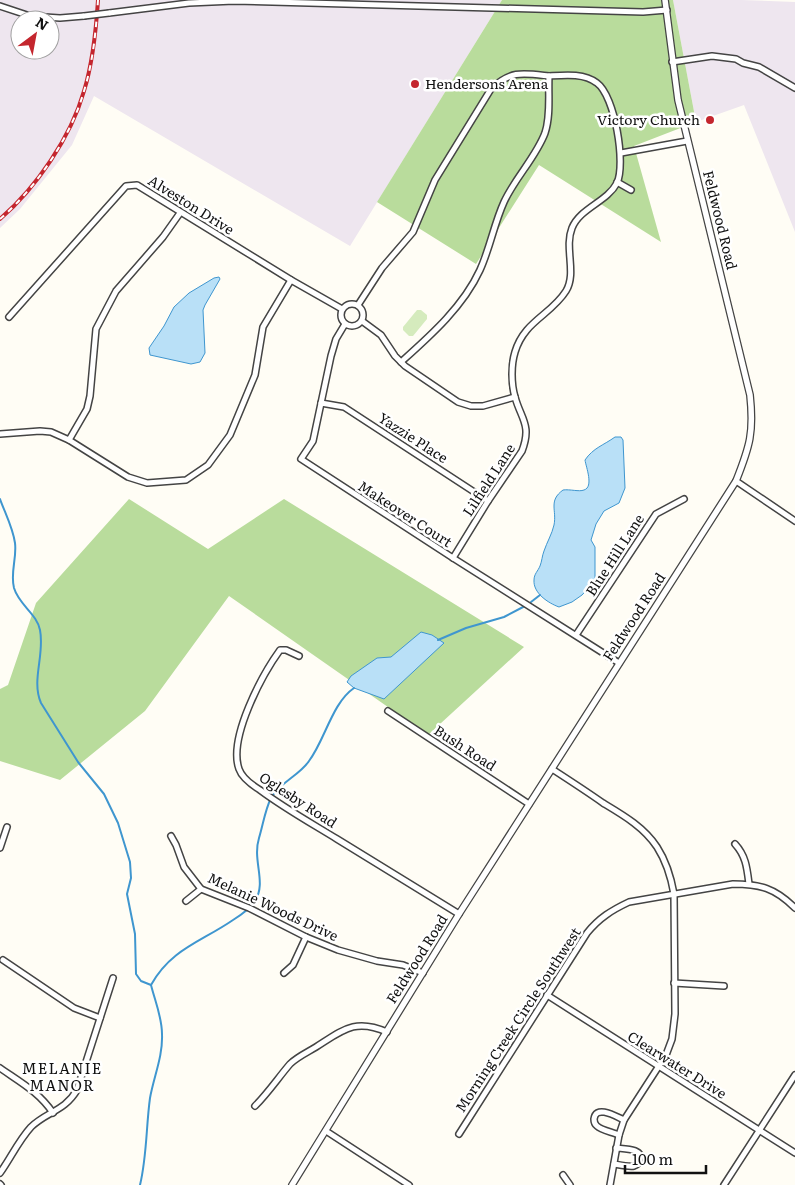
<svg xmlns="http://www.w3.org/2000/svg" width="795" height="1185" viewBox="0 0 795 1185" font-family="Literata,serif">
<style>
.industrial{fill:#eee6ef;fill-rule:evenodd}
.green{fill:#d5ebbd}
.forest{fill:#b9dc9c}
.water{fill:#b9e0f7;stroke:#3f96cf}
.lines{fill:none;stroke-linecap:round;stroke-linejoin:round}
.stream{stroke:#3f96cf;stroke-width:2}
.minor-casing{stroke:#444;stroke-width:8}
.tertiary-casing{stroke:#444;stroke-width:8}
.minor{stroke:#fff;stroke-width:5}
.tertiary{stroke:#fff;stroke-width:5.5}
.rail-casing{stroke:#c4262e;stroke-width:4}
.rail{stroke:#fff;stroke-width:2;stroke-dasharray:5.5;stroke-linecap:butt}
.minor-bridge-casing{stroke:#444;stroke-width:8;stroke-linecap:butt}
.minor-bridge{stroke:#fff;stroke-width:5}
.poi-dot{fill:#c4262e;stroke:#fff;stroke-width:2}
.labels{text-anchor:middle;stroke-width:5;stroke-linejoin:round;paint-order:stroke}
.poi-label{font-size:14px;fill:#111;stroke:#fff;text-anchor:start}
.street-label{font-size:14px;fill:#111;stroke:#fff}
.neighbourhood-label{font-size:15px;letter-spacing:1px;fill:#111;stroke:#fff}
</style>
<rect width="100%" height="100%" fill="#fffdf5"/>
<g class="industrial">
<path d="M 0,0 L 502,0 L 350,246 L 94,96 L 72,145 L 20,209 L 0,228 ZM 20,20 L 50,20 L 50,50 L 20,50 Z"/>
<path d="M 673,0 L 741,0 L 795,2 L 795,232 L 744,105 L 696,122 Z"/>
</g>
<path class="green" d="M 417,310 L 421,310 L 427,315 L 427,319 L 413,336 L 409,336 L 403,330 L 403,327 Z"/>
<g class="forest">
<path d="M 502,0 L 673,0 L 696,122 L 634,146 L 661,242 L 539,165 L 476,264 L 377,202 Z"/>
<path d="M 129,499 L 208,549 L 284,499 L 524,647 L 428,735 L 229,596 L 145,711 L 60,780 L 0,761 L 0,689 L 8,685 L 36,603 Z"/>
</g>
<g class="water">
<path d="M 219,277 L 220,279 L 205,305 L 203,310 L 205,353 L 200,362 L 191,364 L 150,355 L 149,348 L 164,326 L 174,307 L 189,293 L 214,278 Z"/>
<path d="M 615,437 L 621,437 L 623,440 L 625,488 L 619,503 L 604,511 L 596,524 L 591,540 L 595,547 L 595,577 L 594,582 L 582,595 L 572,602 L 559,607 C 548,603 533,593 534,580 C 534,574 538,571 540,566 C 542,561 542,556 544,551 C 547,542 552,534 554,525 C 557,510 548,501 563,490 C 570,489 579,492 584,490 C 594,487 586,467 585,460 C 593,448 604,445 615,437 Z"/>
<path d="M 421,632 L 432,635 L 444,643 L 384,699 L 354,688 L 347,682 L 351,676 L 377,658 L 391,657 Z"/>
</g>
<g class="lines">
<g class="stream">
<path d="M 0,499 C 5,513 13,528 15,543 C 17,558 10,573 14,588 C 19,605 37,614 40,630 C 45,655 31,680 41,703 L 78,762 L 104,794 L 118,823 L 130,862 L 131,878 L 127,894 L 135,934 L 136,974 L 141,981 L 151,985"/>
<path d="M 531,602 L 540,595"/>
<path d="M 438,640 L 466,628 L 504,617 L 525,606"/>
<path d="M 140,1185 C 147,1156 146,1127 150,1098 C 154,1076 163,1056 162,1034 C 162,1017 155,1001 151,985 C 171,949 201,942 233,920 C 241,915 250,909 255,901 C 267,882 252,861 259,838 C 263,825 265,810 271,798 C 280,782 299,776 309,761 C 325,740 332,703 354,688"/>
</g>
<defs>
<g id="minor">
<path d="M 0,6 L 30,16 L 60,18 L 84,16"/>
<path d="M 109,13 L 189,3 L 234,1 L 643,12 L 667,10"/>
<path d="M 672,62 L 712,56 L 736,59 L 743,63 L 759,67 L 795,88"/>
<path d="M 621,153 L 687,141"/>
<path d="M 617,182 L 631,190"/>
<circle cx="352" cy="315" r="11"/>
<path d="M 358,305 L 382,268 L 413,232 L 435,180 L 491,89 C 511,70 523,73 549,76 C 548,94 551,115 545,133 C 536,157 515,178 504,202 C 494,224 490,248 480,270 C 463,307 430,336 401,362"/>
<path d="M 9,317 L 126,186 L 137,185 L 291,280 L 342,309"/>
<path d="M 362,321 L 381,335 L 395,356 L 405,366 L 458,402 L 471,406 L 483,406 L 515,397"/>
<path d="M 345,324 L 336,339 L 331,356 L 313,441 L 301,459 L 453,558 L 619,663"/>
<path d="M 321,403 L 344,407 L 488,501"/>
<path d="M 0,434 L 40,431 L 51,432 L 69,440 L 128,477 L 147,483 L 186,480 L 208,465 L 230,435 L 255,375 L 263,327 L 291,280"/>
<path d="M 69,440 L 87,409 L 90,396 L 96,329 L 116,291 L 163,237 L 180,213"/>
<path d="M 736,481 L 795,521"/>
<path d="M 453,558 L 488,501 L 522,451 C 532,425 521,419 515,397 C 511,383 511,365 515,352 C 524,321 551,315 566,291 C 577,273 564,248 572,228 C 580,208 607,202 617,183 C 626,164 615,96 597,83 C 584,73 565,75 549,76"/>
<path d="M 576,635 L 656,514 L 684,499"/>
<path d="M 299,656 L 286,650 L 280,650 C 262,675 228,738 239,769 C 242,778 252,785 260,790 C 284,808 311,823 337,839 C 378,864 419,889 459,914"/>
<path d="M 388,711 L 529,804"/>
<path d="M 552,769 C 569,780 586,791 603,803 C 623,815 644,827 657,847 C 666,861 671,877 674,894 L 675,1014 L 672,1039 L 666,1055 L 624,1120 L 619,1135 L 610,1185"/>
<path d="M 171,836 L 176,845 L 184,867 L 201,889 L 249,908 L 306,937 L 338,950 L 377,961 L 403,965 L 423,973"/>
<path d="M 735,844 C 746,856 747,868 749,884"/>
<path d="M 0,848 L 7,827"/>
<path d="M 186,901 L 201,889"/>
<path d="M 3,960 L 74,1008 L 100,1018"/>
<path d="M 284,973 L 293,965 L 306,937"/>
<path d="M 674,983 L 724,986"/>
<path d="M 547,995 L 795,1153"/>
<path d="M 0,1068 C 20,1082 39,1092 53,1113"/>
<path d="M 255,1106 C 268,1093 278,1078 290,1064 C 297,1057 308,1052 316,1047 C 343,1030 355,1018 387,1032"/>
<path d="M 326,1131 L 409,1185"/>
<path d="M 459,1134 L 587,933 C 599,918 612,910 629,902 L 733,884 C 760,884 775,888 795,908"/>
<path d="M 619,1135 C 612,1132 601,1130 597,1126 C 594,1124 594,1121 594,1119 C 596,1104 617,1117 624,1120"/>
<path d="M 614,1164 C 620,1165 629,1167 634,1166 C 637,1165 639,1163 640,1161 C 644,1148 624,1149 616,1148"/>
<path d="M 0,1173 C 10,1159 19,1140 31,1127 C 46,1112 65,1111 77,1090 L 113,978"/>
<path d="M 563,1175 L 570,1185"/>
<path d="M 0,1184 L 1,1185"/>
<path d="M 724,1185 L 795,1075"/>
</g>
<path id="tertiary" d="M 292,1185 L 459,914 L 736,481 C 750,446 754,432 750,395 L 678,100 L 665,0"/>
</defs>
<use href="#minor" class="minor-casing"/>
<use href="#tertiary" class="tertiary-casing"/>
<use href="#minor" class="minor"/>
<use href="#tertiary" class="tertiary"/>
<defs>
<path id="rail" d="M 0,219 C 36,188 71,137 84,91 C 93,62 96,31 98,0"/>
</defs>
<use href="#rail" class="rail-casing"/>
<use href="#rail" class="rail"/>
<defs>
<path id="minor-bridge" d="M 84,16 L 109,13"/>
</defs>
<use href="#minor-bridge" class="minor-bridge-casing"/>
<use href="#minor-bridge" class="minor-bridge"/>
</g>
<g class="poi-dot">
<circle cx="415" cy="84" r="5"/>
<circle cx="710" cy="120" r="5"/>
</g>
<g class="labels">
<g class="poi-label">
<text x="425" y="89">Hendersons Arena</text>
<text x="700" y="125" text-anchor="end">Victory Church</text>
</g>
<g class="street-label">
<text transform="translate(191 205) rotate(32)" y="5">Alveston Drive</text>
<text transform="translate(720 220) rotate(76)" y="5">Feldwood Road</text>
<text transform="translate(413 438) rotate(33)" y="5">Yazzie Place</text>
<text transform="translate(489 480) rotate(-57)" y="5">Lilfield Lane</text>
<text transform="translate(405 514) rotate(33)" y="5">Makeover Court</text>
<text transform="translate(615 555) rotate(-57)" y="5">Blue Hill Lane</text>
<text transform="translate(634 617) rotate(-57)" y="5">Feldwood Road</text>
<text transform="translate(465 748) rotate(33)" y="5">Bush Road</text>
<text transform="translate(298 800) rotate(33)" y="5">Oglesby Road</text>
<text transform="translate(273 907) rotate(25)" y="5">Melanie Woods Drive</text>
<text transform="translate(417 959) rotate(-58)" y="5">Feldwood Road</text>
<text transform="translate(518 1020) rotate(-57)" y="5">Morning Creek Circle Southwest</text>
<text transform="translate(677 1065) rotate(32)" y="5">Clearwater Drive</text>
</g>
<g class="neighbourhood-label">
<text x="62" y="1074">MELANIE<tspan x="62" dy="17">MANOR</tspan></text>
</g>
</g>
<g transform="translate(35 35) rotate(32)"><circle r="24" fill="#ffffff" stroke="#a0a0a0"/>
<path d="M0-4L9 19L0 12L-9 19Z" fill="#c4262e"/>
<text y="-8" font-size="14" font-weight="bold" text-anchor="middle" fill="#111111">N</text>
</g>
<path d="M625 1165v8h81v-8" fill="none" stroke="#111111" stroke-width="2.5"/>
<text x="632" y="1165" font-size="15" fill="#111111" stroke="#ffffff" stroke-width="4" paint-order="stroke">100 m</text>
</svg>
